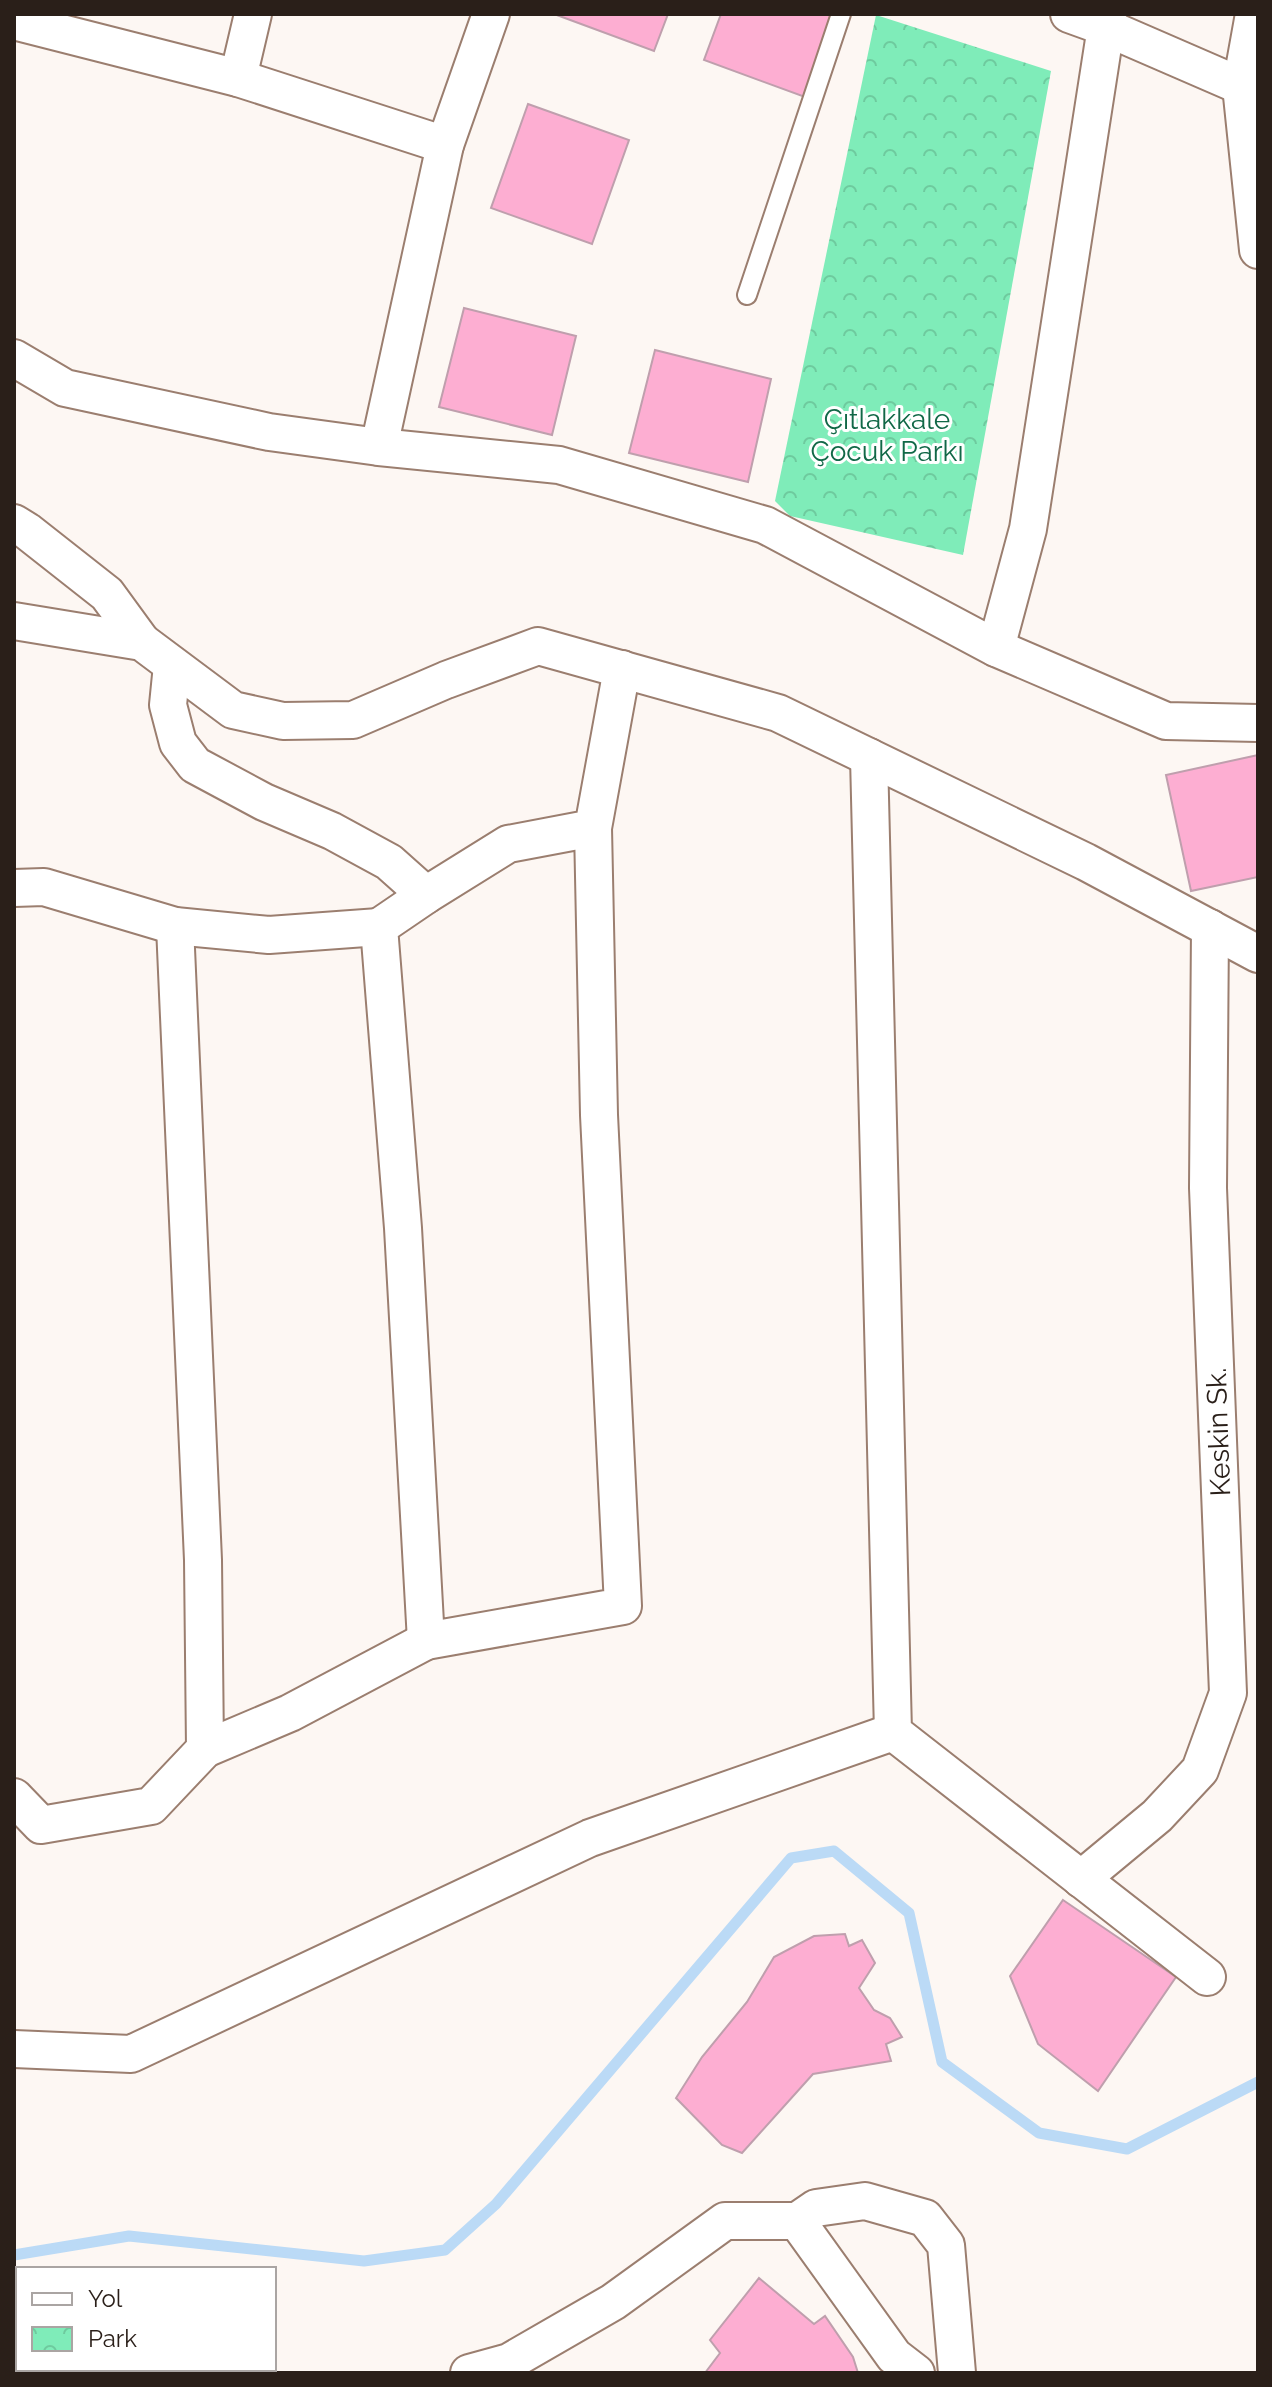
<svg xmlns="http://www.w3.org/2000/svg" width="1272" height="2387" viewBox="0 0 1272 2387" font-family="Raleway,sans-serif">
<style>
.park{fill:url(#park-crowns)}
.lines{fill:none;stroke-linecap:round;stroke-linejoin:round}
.stream{stroke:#bbdaf6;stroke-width:11}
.building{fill:#fdaed2;stroke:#bf9fad;stroke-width:2}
.lane-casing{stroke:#9b7e6f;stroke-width:22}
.street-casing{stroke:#9b7e6f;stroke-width:40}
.lane{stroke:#fff;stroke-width:18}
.street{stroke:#fff;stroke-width:36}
.labels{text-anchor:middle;stroke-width:6;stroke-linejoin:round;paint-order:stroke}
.park-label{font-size:28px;fill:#116847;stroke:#fff}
.street-label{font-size:28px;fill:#2a1f19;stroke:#fff}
</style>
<defs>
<pattern id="park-crowns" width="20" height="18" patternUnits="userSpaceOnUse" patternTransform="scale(2)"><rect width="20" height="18" fill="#7fecb9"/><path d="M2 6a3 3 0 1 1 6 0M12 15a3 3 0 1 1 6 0" fill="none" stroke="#6eca9e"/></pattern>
</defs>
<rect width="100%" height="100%" fill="#fdf7f3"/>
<path class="park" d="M 876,15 L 1051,71 L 963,555 L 790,516 L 775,501 Z"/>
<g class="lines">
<path class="stream" d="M 14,2255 L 129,2236 L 364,2261 L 445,2250 L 496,2204 L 791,1858 L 834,1851 L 909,1913 L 942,2062 L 1039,2133 L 1127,2149 L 1258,2082"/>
</g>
<g class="building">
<path d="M 554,14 L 668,14 L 654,51 Z"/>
<path d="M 721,14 L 834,14 L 805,97 L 704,60 Z"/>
<path d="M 528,104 L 629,140 L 592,244 L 491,208 Z"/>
<path d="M 464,308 L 576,336 L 552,435 L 439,407 Z"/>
<path d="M 655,350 L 771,379 L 748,482 L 629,453 Z"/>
<path d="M 1258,755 L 1258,877 L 1191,891 L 1166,775 Z"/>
<path d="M 1063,1900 L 1176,1977 L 1098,2091 L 1038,2044 L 1010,1976 Z"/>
<path d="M 845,1934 L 849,1946 L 862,1940 L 875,1963 L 859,1988 L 874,2010 L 890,2018 L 902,2037 L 886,2044 L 891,2061 L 813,2074 L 742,2153 L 722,2145 L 676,2098 L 702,2057 L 747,2002 L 774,1957 L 814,1936 Z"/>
<path d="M 759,2278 L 814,2324 L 825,2316 L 853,2357 L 858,2373 L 705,2373 L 720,2353 L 710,2340 Z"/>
</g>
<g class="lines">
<defs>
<path id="lane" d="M 747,295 L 841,14"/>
<g id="street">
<path d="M 1069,14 L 1105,27 L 1241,86"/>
<path d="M 1254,14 L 1241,86 L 1258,250"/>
<path d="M 14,21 L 238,78 L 445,145"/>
<path d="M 238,78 L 253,14"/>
<path d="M 14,358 L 65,388 L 269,432 L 379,447 L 559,465 L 765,525 L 996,648 L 1166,721 L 1258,723"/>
<path d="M 379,447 L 445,145 L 491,14"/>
<path d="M 14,523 L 27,531 L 107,594 L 142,642"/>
<path d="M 14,621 L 142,642 L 233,710 L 283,721 L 353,720 L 446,680 L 538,646 L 778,713 L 1086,862 L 1258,954"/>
<path d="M 996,648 L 1028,529 L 1108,14"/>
<path d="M 172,665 L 168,705 L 178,743 L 195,765 L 264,802 L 332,831 L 389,862 L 426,895"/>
<path d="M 869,757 L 893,1732 L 1207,1977"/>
<path d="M 593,828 L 508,844 L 426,895 L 379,927 L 403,1228 L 426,1641 L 623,1606 L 599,1115 L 593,828 L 622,669"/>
<path d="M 14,888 L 44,887 L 175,926 L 269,935 L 379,927"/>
<path d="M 205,1749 L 290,1713 L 426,1641"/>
<path d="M 14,1797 L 41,1825 L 151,1806 L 205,1749 L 203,1560 L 175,926"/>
<path d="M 1081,1879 L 1157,1816 L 1200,1770 L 1228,1693 L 1208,1188 L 1210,928"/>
<path d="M 14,2049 L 131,2054 L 590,1838 L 893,1732"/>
<path d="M 797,2221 L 894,2356 L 916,2373"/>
<path d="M 469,2373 L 509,2362 L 613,2302 L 725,2221 L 797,2221 L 816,2208 L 865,2201 L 925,2218 L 946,2245 L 957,2373"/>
</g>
</defs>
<use href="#lane" class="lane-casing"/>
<use href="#street" class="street-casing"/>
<use href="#lane" class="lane"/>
<use href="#street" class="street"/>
</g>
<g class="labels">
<g class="park-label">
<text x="887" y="429">Çıtlakkale<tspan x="887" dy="32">Çocuk Parkı</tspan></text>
</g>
<g class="street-label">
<text transform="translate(1218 1432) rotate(-92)" y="10">Keskin Sk.</text>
</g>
</g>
<rect width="1272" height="2387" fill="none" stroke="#2a1f19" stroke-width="32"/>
<rect x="16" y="2267" width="260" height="104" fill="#ffffff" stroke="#aaa5a3" stroke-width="2"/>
<rect x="32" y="2293" width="40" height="12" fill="#ffffff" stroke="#aaa5a3" stroke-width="2"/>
<text x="88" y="2307" font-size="24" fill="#2a1f19">Yol</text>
<rect x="32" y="2327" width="40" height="24" fill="url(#park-crowns)" stroke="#aaa5a3" stroke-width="2"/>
<text x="88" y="2347" font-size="24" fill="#2a1f19">Park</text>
</svg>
